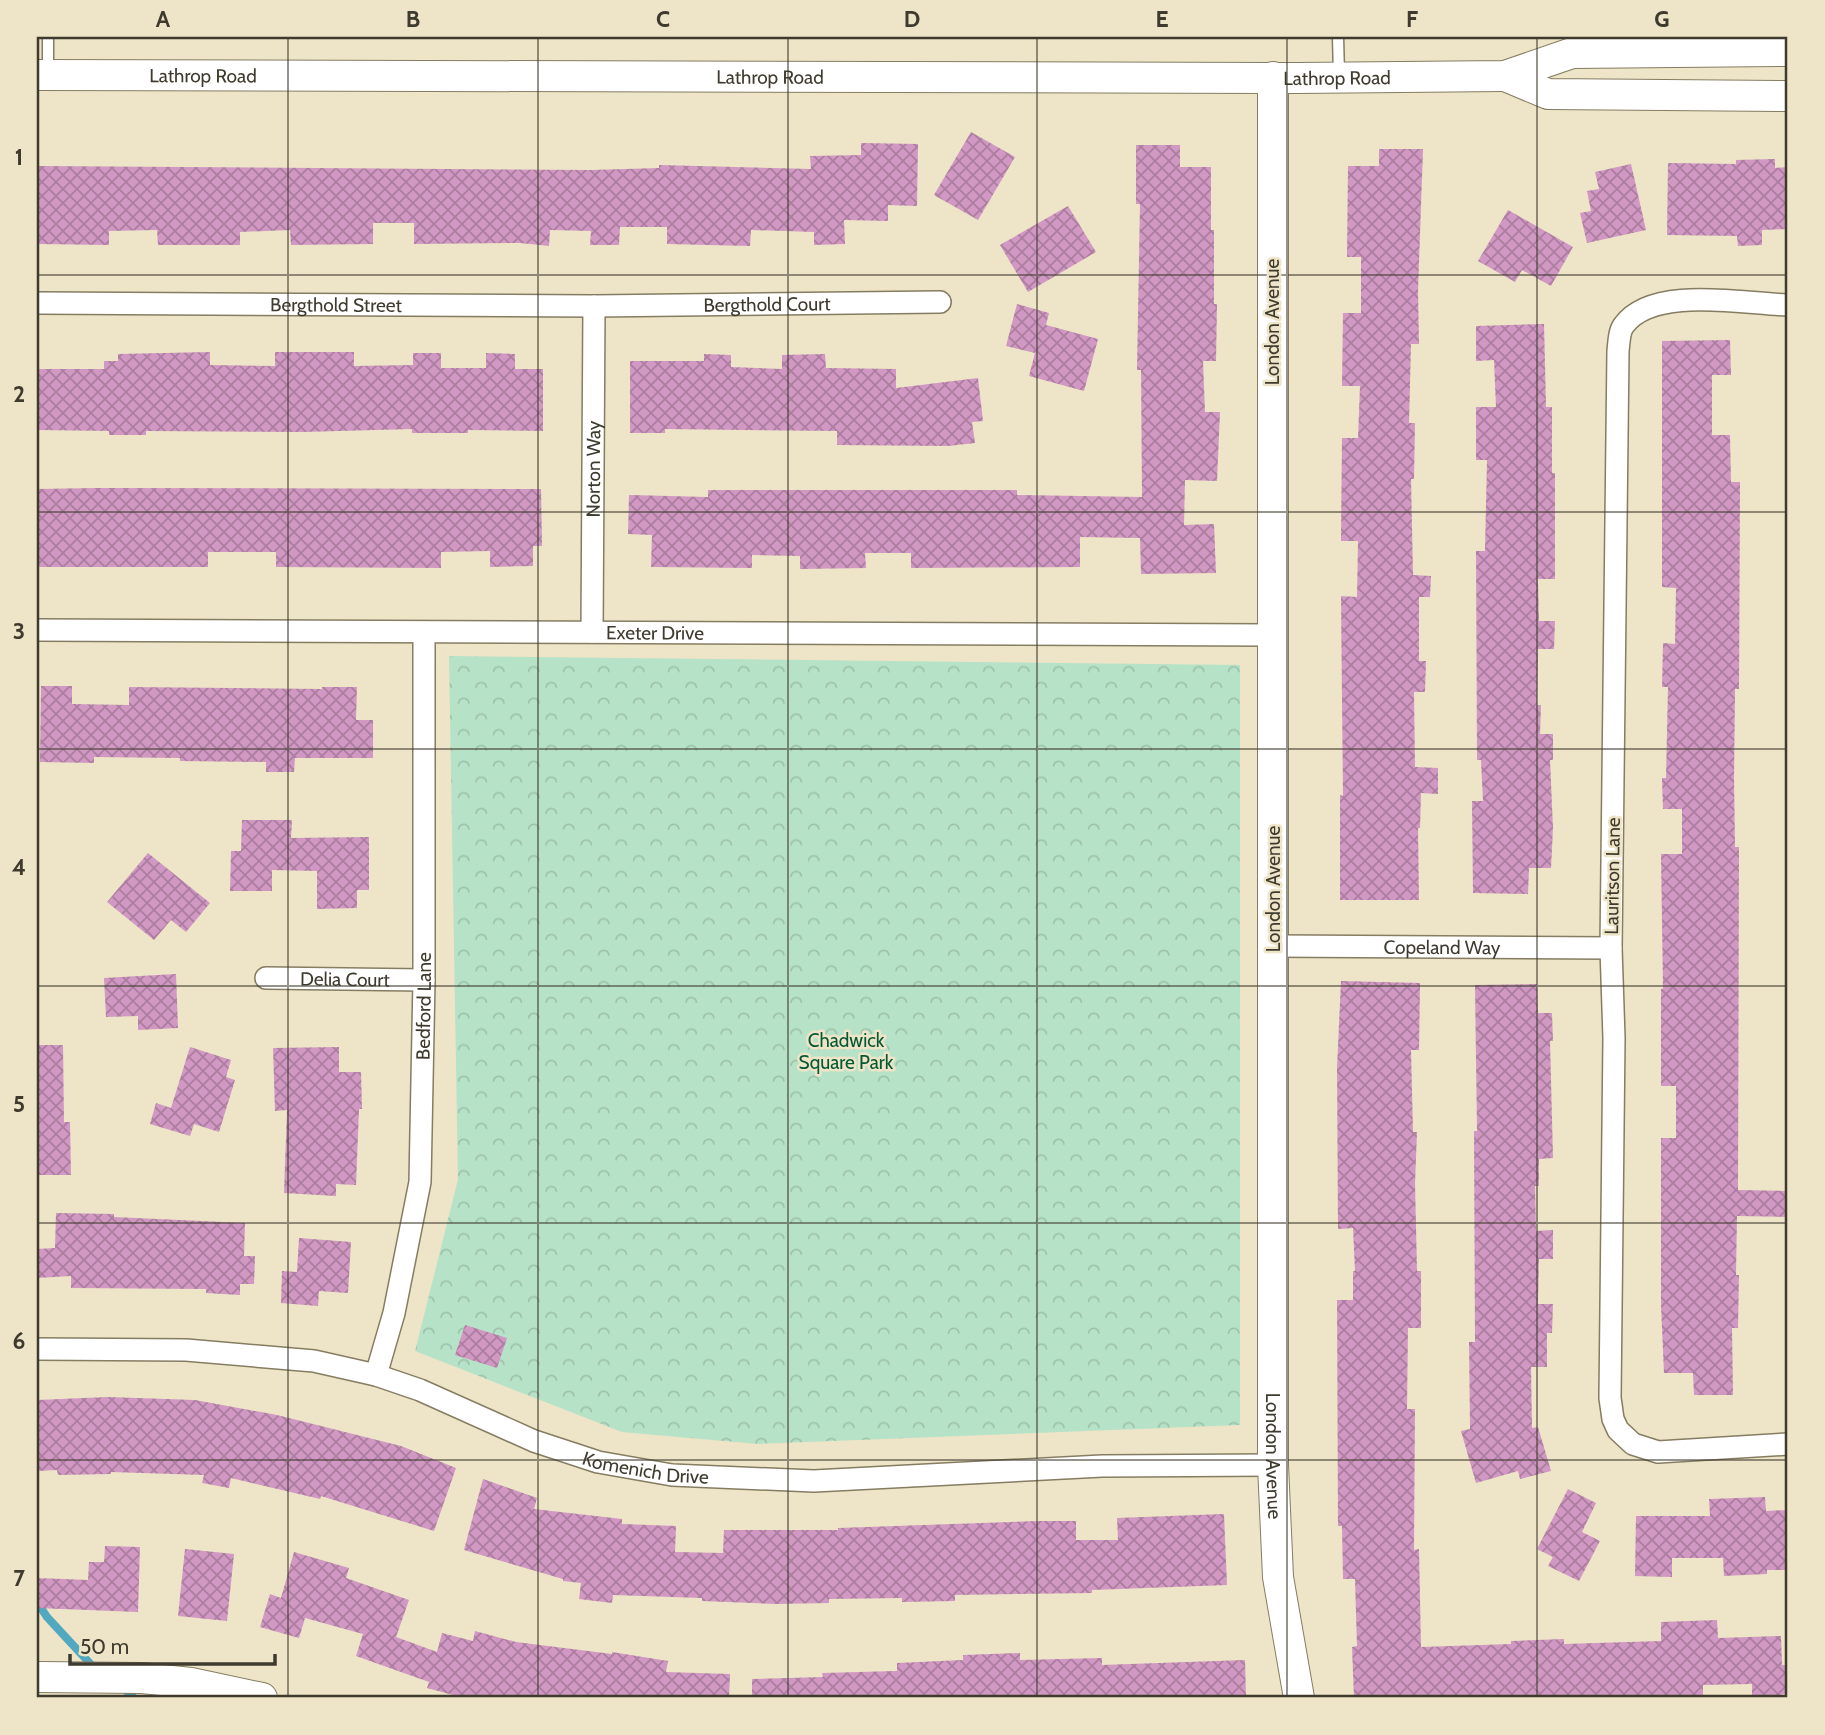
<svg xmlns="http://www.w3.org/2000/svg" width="1825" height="1735" viewBox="0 0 1825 1735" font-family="Cabin,sans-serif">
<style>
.park{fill:url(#park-crowns)}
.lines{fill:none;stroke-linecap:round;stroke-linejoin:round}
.stream{stroke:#52a8be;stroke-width:8}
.building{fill:url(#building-cross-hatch)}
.lane-casing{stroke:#857c62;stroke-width:13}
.street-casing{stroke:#857c62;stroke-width:24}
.secondary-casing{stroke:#857c62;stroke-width:32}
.lane{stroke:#fff;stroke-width:10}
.street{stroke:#fff;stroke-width:21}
.secondary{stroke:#fff;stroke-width:30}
.grid{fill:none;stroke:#3e3a2e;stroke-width:2;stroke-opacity:0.55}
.labels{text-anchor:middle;stroke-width:5;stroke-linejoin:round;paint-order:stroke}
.street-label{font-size:19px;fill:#3e3a2e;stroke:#eee4c7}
.park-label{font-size:19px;fill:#045935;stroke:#eee4c7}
.neatline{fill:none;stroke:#3e3a2e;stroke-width:2.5}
.grid-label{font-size:23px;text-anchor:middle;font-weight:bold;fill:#3e3a2e}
</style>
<defs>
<pattern id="park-crowns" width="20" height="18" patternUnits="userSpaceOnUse" patternTransform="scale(1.75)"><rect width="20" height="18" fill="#b6e2c7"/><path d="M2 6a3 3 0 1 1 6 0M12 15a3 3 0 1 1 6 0" fill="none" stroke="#9ec3ab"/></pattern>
<pattern id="building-cross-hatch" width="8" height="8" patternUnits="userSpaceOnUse" patternTransform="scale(1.75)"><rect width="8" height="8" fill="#d198c3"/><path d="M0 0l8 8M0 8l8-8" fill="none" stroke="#ab7d9f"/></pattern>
</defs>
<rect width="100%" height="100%" fill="#eee4c7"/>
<path class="park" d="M 449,656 L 1240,665 L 1240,1425 L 758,1444 L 622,1432 L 415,1351 L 458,1179 Z"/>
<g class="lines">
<g class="stream">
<path d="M 37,1602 L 47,1617 L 97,1671"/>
<path d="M 121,1686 L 134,1698"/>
</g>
</g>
<g class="building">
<path d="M 971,132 L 1015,157 L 978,220 L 934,195 Z"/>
<path d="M 861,143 L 918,144 L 917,206 L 888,205 L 888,221 L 844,220 L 845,244 L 814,245 L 814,232 L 751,230 L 750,246 L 667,244 L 667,227 L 620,227 L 619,245 L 590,245 L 591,231 L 550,230 L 549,246 L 520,243 L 414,244 L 414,223 L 373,223 L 373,244 L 291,245 L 290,230 L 240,232 L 240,245 L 158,245 L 157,230 L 109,231 L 109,245 L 37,244 L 37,166 L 591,170 L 659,168 L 659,165 L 811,169 L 810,156 L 861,155 Z"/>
<path d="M 1136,145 L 1180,145 L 1180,167 L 1211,167 L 1211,230 L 1214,230 L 1214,304 L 1217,304 L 1216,361 L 1203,361 L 1205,412 L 1220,412 L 1217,481 L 1185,480 L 1184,525 L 1214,524 L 1216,573 L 1141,574 L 1140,538 L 1080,537 L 1080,567 L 911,568 L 911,553 L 865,553 L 866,568 L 800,569 L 800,556 L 752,555 L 752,568 L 651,567 L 652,535 L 628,534 L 629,495 L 708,497 L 708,490 L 1017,490 L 1017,495 L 1142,497 L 1141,370 L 1137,370 L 1140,204 L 1136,204 Z"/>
<path d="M 1379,149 L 1423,149 L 1418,291 L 1419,344 L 1411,344 L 1409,423 L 1415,423 L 1414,479 L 1411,479 L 1413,575 L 1431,576 L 1430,597 L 1419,597 L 1419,661 L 1426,661 L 1425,692 L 1414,692 L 1415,767 L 1438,768 L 1438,794 L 1421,793 L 1420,828 L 1418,828 L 1419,900 L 1340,900 L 1340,795 L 1343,796 L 1341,596 L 1357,597 L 1358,541 L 1341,541 L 1342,438 L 1358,438 L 1360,386 L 1342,386 L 1343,313 L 1361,313 L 1361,257 L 1347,257 L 1348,166 L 1379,166 Z"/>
<path d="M 1775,159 L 1775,168 L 1788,167 L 1788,229 L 1762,230 L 1762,245 L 1738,246 L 1737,236 L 1667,235 L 1668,163 L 1736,164 L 1736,160 Z"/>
<path d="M 1631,164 L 1646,230 L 1587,243 L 1580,213 L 1591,211 L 1587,191 L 1599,189 L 1595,172 Z"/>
<path d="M 1068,206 L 1096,252 L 1028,292 L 1000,245 Z"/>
<path d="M 1508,210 L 1573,247 L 1551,286 L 1522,270 L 1515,282 L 1478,261 Z"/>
<path d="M 1017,304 L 1049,313 L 1046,325 L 1098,339 L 1084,391 L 1029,376 L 1035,353 L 1006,346 Z"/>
<path d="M 1544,324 L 1546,407 L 1552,407 L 1552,473 L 1555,473 L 1555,579 L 1538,579 L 1539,621 L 1555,621 L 1554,649 L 1538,649 L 1537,705 L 1541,705 L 1540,734 L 1553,734 L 1553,760 L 1550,760 L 1553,828 L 1551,868 L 1529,868 L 1528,894 L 1473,893 L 1472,801 L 1483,801 L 1481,760 L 1477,760 L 1476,551 L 1485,551 L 1487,460 L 1476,460 L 1476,407 L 1496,407 L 1494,360 L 1476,361 L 1476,326 Z"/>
<path d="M 1730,340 L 1731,375 L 1712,375 L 1712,435 L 1730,435 L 1731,482 L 1740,482 L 1739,689 L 1735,689 L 1734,779 L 1735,847 L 1739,847 L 1738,1190 L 1788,1191 L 1788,1217 L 1737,1216 L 1736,1275 L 1739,1275 L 1738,1328 L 1732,1328 L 1733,1395 L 1694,1395 L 1693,1373 L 1664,1373 L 1661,1305 L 1661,1138 L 1676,1138 L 1676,1086 L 1661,1086 L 1661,989 L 1663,989 L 1661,854 L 1682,854 L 1682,809 L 1663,809 L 1662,778 L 1666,778 L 1668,687 L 1662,687 L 1663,643 L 1675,644 L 1676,588 L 1662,587 L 1662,341 Z"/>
<path d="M 210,352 L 210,365 L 275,366 L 275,352 L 354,352 L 354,366 L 413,365 L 413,353 L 441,353 L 441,368 L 486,368 L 486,353 L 515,354 L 515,369 L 543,369 L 543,431 L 468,430 L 468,433 L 412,433 L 412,429 L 303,432 L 146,431 L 146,435 L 109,435 L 109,431 L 37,430 L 37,369 L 104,369 L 104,361 L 118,361 L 118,354 Z"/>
<path d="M 704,354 L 731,355 L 731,367 L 782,369 L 782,355 L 825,354 L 826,368 L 896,369 L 896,388 L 978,378 L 983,421 L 972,422 L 975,443 L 948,446 L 837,445 L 837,431 L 665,429 L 665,433 L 630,433 L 630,361 L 704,361 Z"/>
<path d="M 98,488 L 541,489 L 542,546 L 533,546 L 533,566 L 490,567 L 490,551 L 441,552 L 441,568 L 276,567 L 276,552 L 208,552 L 208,567 L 37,567 L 37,489 Z"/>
<path d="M 41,686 L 72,686 L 72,704 L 129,705 L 129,687 L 322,689 L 322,687 L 357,687 L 356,720 L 373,720 L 373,758 L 295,758 L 294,772 L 266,772 L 266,762 L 180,761 L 180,758 L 94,757 L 94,763 L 40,762 Z"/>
<path d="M 242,820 L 292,820 L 291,838 L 369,837 L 369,890 L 357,890 L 357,908 L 317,909 L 317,871 L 272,870 L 272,891 L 230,891 L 231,851 L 241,851 Z"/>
<path d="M 148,853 L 210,903 L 186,932 L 171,920 L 154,940 L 107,902 Z"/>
<path d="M 176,974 L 178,1028 L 138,1030 L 138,1016 L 106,1017 L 104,978 Z"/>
<path d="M 1341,981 L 1420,983 L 1419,1050 L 1411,1050 L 1413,1132 L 1417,1132 L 1415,1183 L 1417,1271 L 1421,1271 L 1421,1328 L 1408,1328 L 1407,1409 L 1415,1409 L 1414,1550 L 1419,1549 L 1421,1647 L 1511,1644 L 1511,1641 L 1564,1639 L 1564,1644 L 1661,1641 L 1661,1622 L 1717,1620 L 1718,1638 L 1781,1636 L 1782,1665 L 1788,1665 L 1788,1694 L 1782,1694 L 1782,1698 L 1752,1698 L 1752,1684 L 1703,1685 L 1703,1698 L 1354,1698 L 1352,1647 L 1357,1646 L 1355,1579 L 1343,1579 L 1342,1526 L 1338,1526 L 1337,1300 L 1353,1300 L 1353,1271 L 1355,1271 L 1353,1228 L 1338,1229 L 1337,1068 Z"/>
<path d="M 1537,984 L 1538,1013 L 1552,1013 L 1553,1041 L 1550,1041 L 1553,1158 L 1539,1159 L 1539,1186 L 1535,1186 L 1536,1231 L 1553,1230 L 1553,1259 L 1539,1259 L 1538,1304 L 1553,1304 L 1552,1333 L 1547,1333 L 1547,1367 L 1531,1367 L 1532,1428 L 1538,1427 L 1551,1471 L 1520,1479 L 1518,1471 L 1476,1483 L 1461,1431 L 1470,1429 L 1469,1342 L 1475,1342 L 1474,1131 L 1477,1131 L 1475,985 Z"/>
<path d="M 37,1045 L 63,1045 L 64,1122 L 70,1122 L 71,1175 L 37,1175 Z"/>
<path d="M 190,1047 L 231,1060 L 226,1077 L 235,1080 L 219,1132 L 194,1124 L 190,1136 L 150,1124 L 156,1103 L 171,1108 Z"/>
<path d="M 339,1047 L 339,1072 L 361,1072 L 362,1109 L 359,1109 L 356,1185 L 336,1184 L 336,1196 L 284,1193 L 287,1110 L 275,1111 L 273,1048 Z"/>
<path d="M 56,1213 L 114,1214 L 114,1217 L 245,1223 L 244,1256 L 255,1256 L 254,1284 L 240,1284 L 240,1295 L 206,1293 L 206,1289 L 71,1288 L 71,1276 L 37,1278 L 37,1249 L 55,1248 Z"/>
<path d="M 299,1238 L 351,1242 L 348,1293 L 319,1291 L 318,1306 L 281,1303 L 282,1271 L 297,1272 Z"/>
<path d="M 465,1325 L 507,1338 L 497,1368 L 455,1355 Z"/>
<path d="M 108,1397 L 195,1400 L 277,1415 L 401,1446 L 456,1468 L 434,1531 L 321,1496 L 320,1499 L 231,1478 L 229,1488 L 202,1483 L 204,1475 L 111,1472 L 111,1474 L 58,1475 L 57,1470 L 37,1471 L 37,1400 Z"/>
<path d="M 483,1479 L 537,1498 L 534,1509 L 622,1519 L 622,1524 L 676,1526 L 675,1552 L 723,1553 L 724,1530 L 838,1530 L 838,1528 L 1038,1521 L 1076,1521 L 1076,1540 L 1118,1540 L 1117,1518 L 1224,1514 L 1227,1585 L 1092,1590 L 1092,1593 L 955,1595 L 955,1601 L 902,1602 L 902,1598 L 829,1599 L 829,1603 L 776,1604 L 702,1601 L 702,1598 L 613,1595 L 612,1603 L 579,1599 L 581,1583 L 563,1581 L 563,1579 L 464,1550 Z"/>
<path d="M 1568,1489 L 1596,1503 L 1582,1532 L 1600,1541 L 1579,1581 L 1548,1566 L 1553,1557 L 1537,1549 Z"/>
<path d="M 1765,1497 L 1766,1511 L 1788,1510 L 1788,1570 L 1767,1570 L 1767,1574 L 1724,1576 L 1723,1558 L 1672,1558 L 1672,1577 L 1635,1576 L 1636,1516 L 1710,1516 L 1709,1499 Z"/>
<path d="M 105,1546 L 140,1547 L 138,1612 L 37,1608 L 37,1578 L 88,1580 L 89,1562 L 104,1562 Z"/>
<path d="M 185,1549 L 234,1554 L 227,1621 L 178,1616 Z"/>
<path d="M 294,1552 L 349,1568 L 346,1578 L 409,1600 L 396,1637 L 437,1652 L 442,1633 L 473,1641 L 475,1631 L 516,1642 L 612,1654 L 612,1652 L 668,1661 L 666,1672 L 730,1674 L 729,1698 L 464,1698 L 427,1688 L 429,1682 L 356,1656 L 363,1634 L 305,1618 L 299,1638 L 260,1627 L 270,1594 L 281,1598 Z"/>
<path d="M 1020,1653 L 1020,1660 L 1102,1658 L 1102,1665 L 1245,1660 L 1246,1697 L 752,1698 L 752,1679 L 823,1677 L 822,1673 L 897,1671 L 897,1663 L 963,1660 L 963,1655 Z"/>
</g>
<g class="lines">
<defs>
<g id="lane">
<path d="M 48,37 L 48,72"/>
<path d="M 1338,37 L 1339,75"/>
</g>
<g id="street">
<path id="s1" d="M 37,303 L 594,306 L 940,302"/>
<path d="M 1788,305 C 1745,304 1653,285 1624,325 C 1619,331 1619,343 1618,351 L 1611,948 L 1614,1038 L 1610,1398 L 1613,1419 L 1618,1430 L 1633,1444 L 1658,1452 L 1788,1444"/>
<path id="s2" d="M 37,630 L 1272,635"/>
<path id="s3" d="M 592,632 L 594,306"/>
<path id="s4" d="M 1274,946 L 1611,948"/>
<path id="s5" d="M 266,978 L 424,980"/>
<path id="s6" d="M 37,1349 L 186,1350 L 314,1361 L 376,1375 L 420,1390 L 534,1441 L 598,1462 L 672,1475 L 814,1481 L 1102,1466 L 1273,1465"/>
<path id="s7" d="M 376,1375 L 394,1313 L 420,1182 L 424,980 L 424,632"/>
</g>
<g id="secondary">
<path id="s8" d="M 37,75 L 1297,78 L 1505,76 L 1572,53 L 1788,51"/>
<path d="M 1505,76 L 1548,94 L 1788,96"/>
<path id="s9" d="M 1273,77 L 1273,1465 L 1278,1577 L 1299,1698"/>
<path d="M 37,1677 L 142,1678 L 191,1683 L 262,1698"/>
</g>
</defs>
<use href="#lane" class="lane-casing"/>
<use href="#street" class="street-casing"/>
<use href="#secondary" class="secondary-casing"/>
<use href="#lane" class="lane"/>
<use href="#street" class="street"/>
<use href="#secondary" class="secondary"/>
</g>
<path class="grid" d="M 288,37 L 288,1698M 538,37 L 538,1698M 788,37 L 788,1698M 1037,37 L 1037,1698M 1287,37 L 1287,1698M 1537,37 L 1537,1698M 37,275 L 1788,275M 37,512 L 1788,512M 37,749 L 1788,749M 37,986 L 1788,986M 37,1223 L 1788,1223M 37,1460 L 1788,1460"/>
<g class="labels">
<g class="street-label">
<text dy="7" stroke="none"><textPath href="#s8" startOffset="166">Lathrop Road</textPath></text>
<text dy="7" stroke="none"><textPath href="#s8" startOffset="733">Lathrop Road</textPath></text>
<text dy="7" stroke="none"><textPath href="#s8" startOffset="1300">Lathrop Road</textPath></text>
<text dy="7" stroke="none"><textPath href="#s1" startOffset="730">Bergthold Court</textPath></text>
<text dy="7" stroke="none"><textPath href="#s1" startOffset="299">Bergthold Street</textPath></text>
<text transform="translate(1272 322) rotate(-90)" y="7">London Avenue</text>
<text dy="7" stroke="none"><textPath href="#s3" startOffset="163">Norton Way</textPath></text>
<text dy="7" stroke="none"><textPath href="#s2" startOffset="618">Exeter Drive</textPath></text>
<text transform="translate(1612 876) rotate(-89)" y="7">Lauritson Lane</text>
<text transform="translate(1273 889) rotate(-90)" y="7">London Avenue</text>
<text dy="7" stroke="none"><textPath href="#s4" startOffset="168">Copeland Way</textPath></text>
<text dy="7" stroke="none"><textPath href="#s5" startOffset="79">Delia Court</textPath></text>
<text dy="7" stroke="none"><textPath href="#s7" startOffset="374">Bedford Lane</textPath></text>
<text dy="7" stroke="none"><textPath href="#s9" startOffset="1379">London Avenue</textPath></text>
<text dy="7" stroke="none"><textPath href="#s6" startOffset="628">Komenich Drive</textPath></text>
</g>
<g class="park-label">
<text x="846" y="1047">Chadwick<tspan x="846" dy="22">Square Park</tspan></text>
</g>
</g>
<rect width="1825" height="1735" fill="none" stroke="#eee4c7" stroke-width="77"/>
<path d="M70 1654v10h205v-10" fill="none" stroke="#3e3a2e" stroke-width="3.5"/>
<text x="80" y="1654" font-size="21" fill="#3e3a2e" stroke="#eee4c7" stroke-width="5" paint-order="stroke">50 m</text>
<rect x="38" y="38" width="1748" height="1658" class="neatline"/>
<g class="grid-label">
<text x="163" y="27">A</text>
<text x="413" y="27">B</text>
<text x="663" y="27">C</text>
<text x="912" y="27">D</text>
<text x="1162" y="27">E</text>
<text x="1412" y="27">F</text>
<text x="1662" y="27">G</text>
<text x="19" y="165">1</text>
<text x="19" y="402">2</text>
<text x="19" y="639">3</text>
<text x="19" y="875">4</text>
<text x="19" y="1112">5</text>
<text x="19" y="1349">6</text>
<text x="19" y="1586">7</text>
</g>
</svg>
